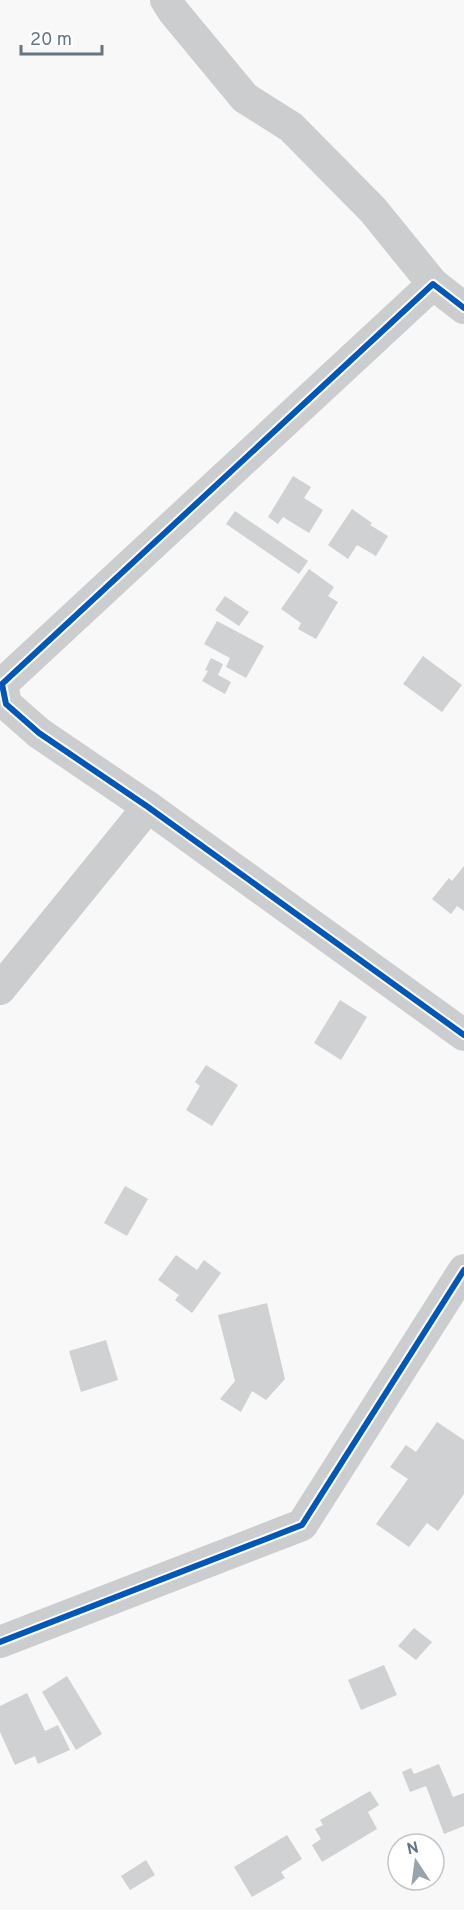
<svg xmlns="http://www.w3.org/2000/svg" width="464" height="1910" font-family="Overpass,sans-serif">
<rect width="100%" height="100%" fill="#f8f8f8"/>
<g fill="#cfd1d2">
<polygon points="293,476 311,487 304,498 323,510 309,533 283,517 278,524 268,517"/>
<polygon points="352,509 372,523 370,525 388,536 376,556 357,545 348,559 328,545"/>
<polygon points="235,511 308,561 299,574 226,524"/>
<polygon points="309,569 334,587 328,596 338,602 316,639 298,629 301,623 281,609"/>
<polygon points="225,596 249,612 239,626 215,610"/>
<polygon points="217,621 264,646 246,678 226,667 230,658 204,644"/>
<polygon points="423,656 462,685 442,712 403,684"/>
<polygon points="211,658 223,664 218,675 231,682 225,694 202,681 208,671 205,670"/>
<polygon points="464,866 464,911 457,906 451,914 432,899 449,878 452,881"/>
<polygon points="340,1000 367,1017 341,1060 314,1043"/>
<polygon points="206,1065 238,1085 212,1126 186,1110 200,1086 195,1082"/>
<polygon points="125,1186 148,1199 127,1236 104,1223"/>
<polygon points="176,1255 197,1270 204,1260 221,1273 192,1313 175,1300 179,1295 158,1280"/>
<polygon points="267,1303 285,1379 266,1400 252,1391 241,1412 220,1399 235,1381 218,1315"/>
<polygon points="106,1340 118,1380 81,1392 69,1351"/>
<polygon points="437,1422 464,1440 464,1494 438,1531 427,1523 409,1547 376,1524 408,1479 390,1467 406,1445 416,1452"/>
<polygon points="414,1628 432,1642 416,1660 398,1646"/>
<polygon points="384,1665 397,1695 361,1710 348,1680"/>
<polygon points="67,1676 102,1734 76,1750 42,1692"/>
<polygon points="27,1693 45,1731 58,1725 70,1750 38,1764 35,1756 15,1765 0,1732 0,1706"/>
<polygon points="439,1764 453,1797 464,1793 464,1826 444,1834 426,1786 410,1792 402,1772 411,1768 414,1774"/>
<polygon points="370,1791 379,1805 368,1812 377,1829 322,1862 312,1845 321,1839 315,1829 323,1825 320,1820"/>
<polygon points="287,1835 302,1859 281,1872 285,1878 252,1897 234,1867"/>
<polygon points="146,1860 155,1875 130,1890 121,1876"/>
</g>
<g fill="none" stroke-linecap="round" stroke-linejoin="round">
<g stroke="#cbcdce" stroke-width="32">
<polyline points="166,0 173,11 245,98 291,127 373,210 433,284"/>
<polyline points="464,308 433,284 2,684 6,704 39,733 148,807 464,1035"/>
<polyline points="0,989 148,807"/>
<polyline points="0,1642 302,1525 464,1270"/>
</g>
<g stroke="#fff" stroke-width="10">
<g id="cycleway">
<polyline points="464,308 433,284 2,684 6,704 39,733 148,807 464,1035"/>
<polyline points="0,1642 302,1525 464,1270"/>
</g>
</g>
<use href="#cycleway" stroke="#0057b8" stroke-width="6"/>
</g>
<g transform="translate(416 1862) rotate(347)"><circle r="28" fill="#ffffff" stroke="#c1c8cd" stroke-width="1.5"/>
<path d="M0-4.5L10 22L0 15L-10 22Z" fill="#98a3ab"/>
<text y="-9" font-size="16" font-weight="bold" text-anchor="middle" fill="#657581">N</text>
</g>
<path d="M21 45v9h81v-9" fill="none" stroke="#657581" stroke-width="3"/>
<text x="30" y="45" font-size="18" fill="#657581" stroke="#ffffff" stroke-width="4.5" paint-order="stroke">20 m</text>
</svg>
